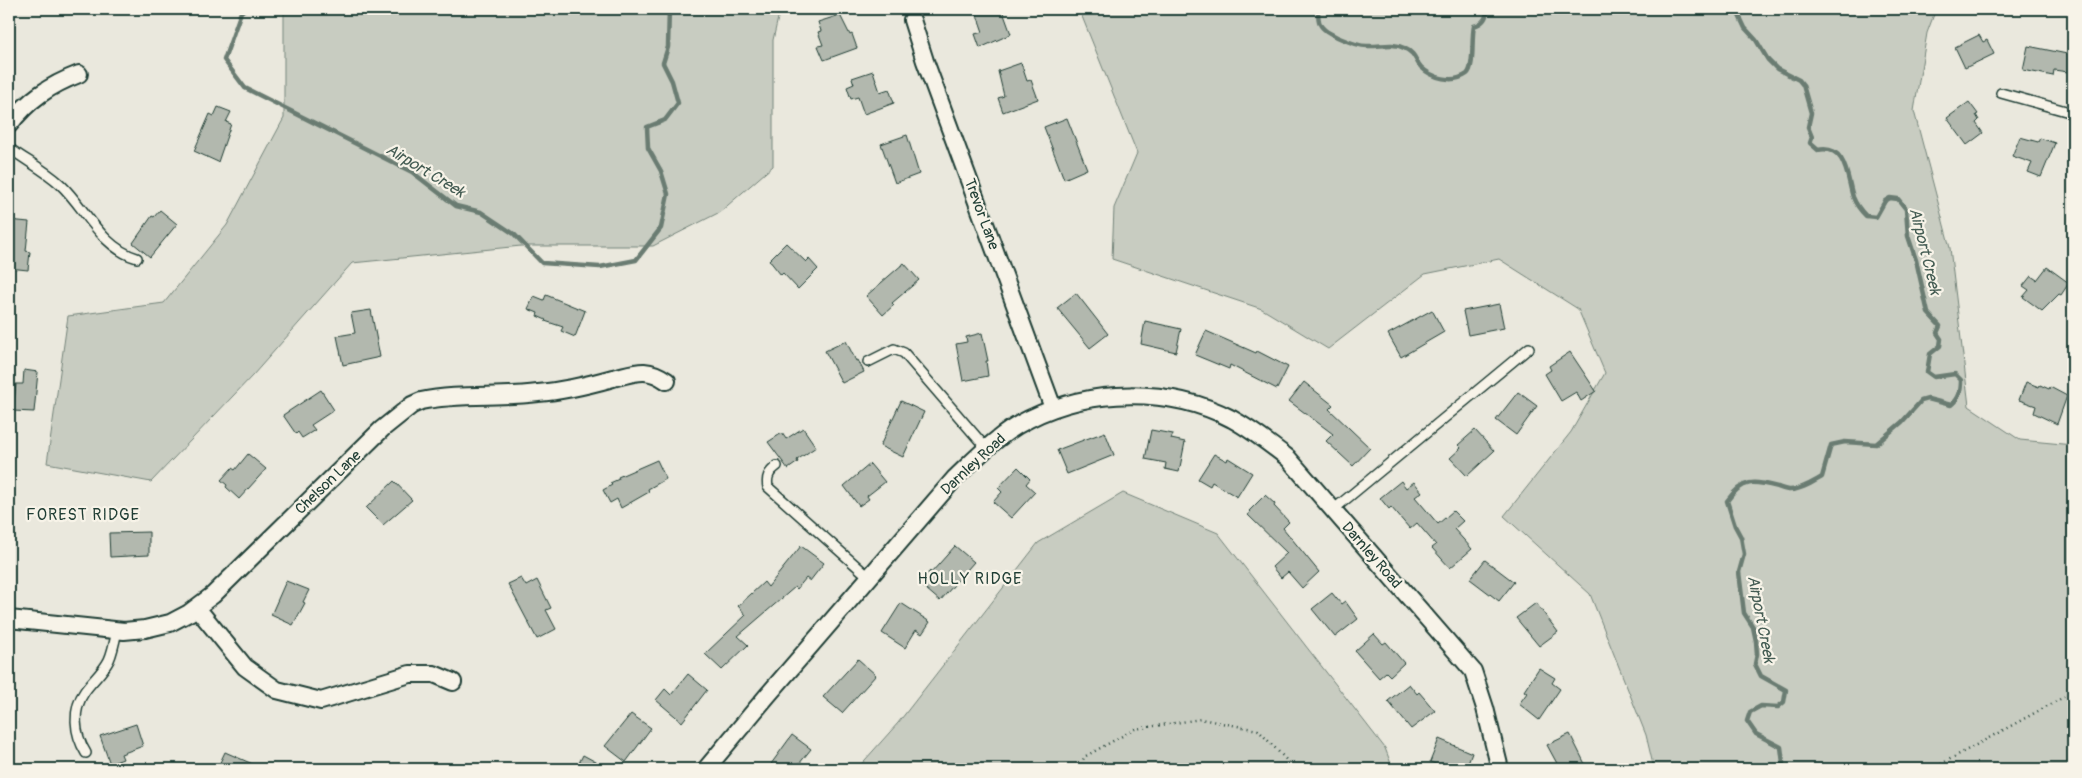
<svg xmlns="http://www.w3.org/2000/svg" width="2082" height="778" font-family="Pangolin,sans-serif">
<rect width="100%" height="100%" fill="#eae8dd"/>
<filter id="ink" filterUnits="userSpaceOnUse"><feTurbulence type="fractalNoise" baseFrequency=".02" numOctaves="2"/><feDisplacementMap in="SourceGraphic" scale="10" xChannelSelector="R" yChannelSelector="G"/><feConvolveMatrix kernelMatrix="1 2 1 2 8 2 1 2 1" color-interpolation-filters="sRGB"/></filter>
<g filter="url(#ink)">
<g fill="#c8ccc1" stroke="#74847a">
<polygon points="284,9 780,9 773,40 773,166 720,212 653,246 521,246 352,263 253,375 151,482 47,463 68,316 164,303 227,225 284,118"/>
<polygon points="1079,9 1936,9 1927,33 1914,111 1950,248 1969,406 2020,440 2073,445 2073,769 1654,769 1646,735 1590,594 1504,516 1571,432 1605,373 1578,309 1499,259 1425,274 1328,349 1262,309 1112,259 1114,208 1137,153"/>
<polygon points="1123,493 1218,533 1385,748 1393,769 857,769 898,723 1038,543"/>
</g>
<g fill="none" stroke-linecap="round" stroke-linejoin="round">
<g stroke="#6a7c72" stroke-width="4.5">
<polyline points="245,9 241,12 224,60 245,88 412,172 456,206 481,212 514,234 542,263 600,267 636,260 661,228 668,194 661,171 648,148 647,127 665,120 678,103 672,81 663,63 668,47 669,9"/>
<path d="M1318 9C1318 13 1318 20 1320 24 1324 34 1357 46 1367 46 1380 47 1392 42 1404 48 1417 54 1414 60 1421 67 1432 78 1453 84 1467 74 1475 68 1471 38 1474 26 1484 23 1486 18 1488 9"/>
<path d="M1736 9 1745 28 1756 40 1768 60 1777 69 1799 80 1803 85 1811 113 1808 127 1812 137 1810 143 1818 150C1847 144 1847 179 1853 197 1856 205 1860 210 1866 216L1876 217 1885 201 1890 198 1898 199 1906 209 1908 236 1916 260 1928 313 1940 326 1937 333 1941 339 1940 346 1930 354 1927 372 1934 377 1955 374 1961 380C1961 390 1960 398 1951 405L1928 399 1921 401 1902 422 1876 444 1845 442 1831 445 1822 477C1813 482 1801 490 1790 490 1786 490 1781 488 1778 487 1754 481 1743 478 1727 501L1735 526 1741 537 1744 554 1739 572 1744 613 1753 627 1756 641 1757 654 1755 664 1761 676 1786 690 1784 702 1778 707 1761 706 1750 712 1747 721 1756 734 1781 747 1783 763 1777 769"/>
</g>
</g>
<g fill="#b2b8ae" stroke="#1f3d34">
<polygon points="975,9 1002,9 1011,34 980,48 975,34 983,32"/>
<polygon points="840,15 850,35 852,34 857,48 824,60 818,46 823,45 818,32 821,31 818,22"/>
<polygon points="1979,35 1983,42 1987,40 1994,54 1965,68 1955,47"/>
<polygon points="2028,46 2072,55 2068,72 2054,70 2053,76 2023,70"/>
<polygon points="1021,63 1027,81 1031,80 1038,99 1003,112 998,98 1004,96 998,71"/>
<polygon points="873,71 880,92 889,89 894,103 864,114 858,97 851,99 847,87 854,84 852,78"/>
<polygon points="1969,102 1978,114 1976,115 1979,120 1976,123 1983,133 1967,145 1947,118"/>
<polygon points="218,107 231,112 226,122 231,124 218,162 194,151 210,114 214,116"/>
<polygon points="1067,118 1087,169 1064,179 1044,127"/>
<polygon points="907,135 919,174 895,183 881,144"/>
<polygon points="2020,137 2038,142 2040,138 2055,143 2041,177 2028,172 2032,163 2012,156"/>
<polygon points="160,210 177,224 150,257 133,243 152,216 154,217"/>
<polygon points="9,220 29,222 26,251 30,252 28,270 9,268"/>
<polygon points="786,243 806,262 809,259 818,269 798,289 783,273 781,275 769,260"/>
<polygon points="904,263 919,280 892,303 894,305 883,315 866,296"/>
<polygon points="2047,267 2069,283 2061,295 2059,294 2042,311 2023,297 2029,290 2023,286 2031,276 2037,280"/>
<polygon points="1076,293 1108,334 1090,348 1057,308"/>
<polygon points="546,295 585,311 575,337 561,331 563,327 545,321 546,320 537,316 538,313 528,309 534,296 544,300"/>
<polygon points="1499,304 1504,328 1468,335 1463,311"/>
<polygon points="371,310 380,357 343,365 337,336 355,333 351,313"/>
<polygon points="1432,310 1444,332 1401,357 1388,334"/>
<polygon points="1145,321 1181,329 1176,352 1141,344"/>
<polygon points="1206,331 1256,353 1257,351 1288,367 1277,389 1230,365 1229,369 1195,355"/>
<polygon points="982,333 988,361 986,361 988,376 963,381 956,344 967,342 966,337"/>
<polygon points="846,341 856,361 858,360 864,372 842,383 825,351"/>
<polygon points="1570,352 1596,391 1581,401 1576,392 1561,401 1545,374 1551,370 1549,366"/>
<polygon points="24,370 38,372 34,412 13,411 16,384 23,384"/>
<polygon points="1304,382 1333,405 1329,409 1370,448 1353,466 1326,441 1333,434 1289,401"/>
<polygon points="2026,382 2039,387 2040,385 2049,389 2050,387 2067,396 2057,424 2034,413 2036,406 2019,400"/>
<polygon points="321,390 334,410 311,425 315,430 302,438 298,432 296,434 283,415"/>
<polygon points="1518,392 1537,406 1516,435 1496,420"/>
<polygon points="901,401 924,412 903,457 880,446"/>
<polygon points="803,428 816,447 797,460 798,462 788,469 768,442 782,433 786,439"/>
<polygon points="1151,430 1173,434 1171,439 1185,442 1179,472 1165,469 1166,463 1145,459"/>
<polygon points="1475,430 1494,451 1467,476 1450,458 1461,448 1458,445"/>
<polygon points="1105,432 1114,455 1067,474 1057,450"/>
<polygon points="248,454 266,469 239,499 226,487 227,485 221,480 232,468 235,470"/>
<polygon points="1214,454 1227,461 1228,458 1252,473 1237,497 1212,482 1210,486 1198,479"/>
<polygon points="657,460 666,479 648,489 649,492 621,508 617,499 610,503 603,490 612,485 610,483 619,479 618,477"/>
<polygon points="870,464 885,482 867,496 869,499 859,506 844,486"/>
<polygon points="1018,467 1030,479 1026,484 1035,492 1011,518 993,502 1002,492 998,488"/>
<polygon points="394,481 412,500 383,525 366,508"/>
<polygon points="1401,481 1406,488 1414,482 1422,492 1415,497 1438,524 1453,511 1463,521 1454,529 1472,549 1450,568 1432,548 1436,545 1417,523 1410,529 1391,507 1389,509 1380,498"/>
<polygon points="1265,495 1275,504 1274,506 1289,522 1283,528 1319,572 1302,588 1288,572 1281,578 1272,567 1287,553 1248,515 1250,512 1249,511"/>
<polygon points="149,532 149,555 110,557 109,533"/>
<polygon points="801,546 824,563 810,581 806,578 797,589 795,587 738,636 748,645 722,670 705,654 746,615 738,606 764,582 768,587"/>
<polygon points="955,546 974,562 940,601 919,583 930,571 931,573"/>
<polygon points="1485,560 1514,582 1499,601 1470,579"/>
<polygon points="521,578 526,586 537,580 551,608 546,610 556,629 537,639 508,584"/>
<polygon points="286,581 309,590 303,602 305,603 293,625 271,615"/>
<polygon points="1332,593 1341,604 1345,601 1358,619 1335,637 1312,609"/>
<polygon points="901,603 930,622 922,634 916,630 905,648 882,633"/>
<polygon points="1536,603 1558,632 1539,646 1516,618"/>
<polygon points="1374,634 1383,644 1386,642 1404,663 1390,676 1386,672 1379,678 1355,651"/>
<polygon points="858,659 876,675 842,713 823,697"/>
<polygon points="1539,668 1555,678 1552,683 1560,689 1539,720 1519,704 1527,693 1524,691"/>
<polygon points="688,674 707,690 682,722 656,700 665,689 671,695"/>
<polygon points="1409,684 1417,694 1419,692 1435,711 1411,729 1388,701"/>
<polygon points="631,714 651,728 626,762 605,746"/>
<polygon points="136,724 143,746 121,754 123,759 110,764 100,736"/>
<polygon points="1570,734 1586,766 1579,769 1560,769 1547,745"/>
<polygon points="792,735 811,749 795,769 778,769 771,764"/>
<polygon points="1439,739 1472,753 1466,769 1449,769 1430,762"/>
<polygon points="225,752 264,769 217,769"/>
<polygon points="583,755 609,769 576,769"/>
</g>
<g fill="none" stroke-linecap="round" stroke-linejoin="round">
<g stroke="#1f3d34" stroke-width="12">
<g id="lane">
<polyline points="2001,93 2073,113"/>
<path d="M9 148C25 160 45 170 60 184 85 207 101 248 137 258"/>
<polyline points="868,362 894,349 904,353 986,448"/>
<path d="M777 466C769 472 766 477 768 487L870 578"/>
<polyline points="1333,510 1529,348"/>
<path d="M86 753C74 734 72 709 85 691 93 680 103 672 109 660 113 651 115 640 117 630"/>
</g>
</g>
<g stroke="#1f3d34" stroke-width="20">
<g id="street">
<polyline points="912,20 925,61 1053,408"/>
<path d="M9 125C28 100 50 85 79 74"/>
<polyline points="197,608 245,667 277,690 321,701 410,674 434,674 453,682"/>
<path d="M9 619 124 631 145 629 170 623 189 613 213 595 382 429 412 405 421 401C459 393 500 398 538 393 564 391 588 385 613 378 635 373 646 366 667 381"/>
<path d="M706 769 767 696 955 478C978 456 1000 433 1029 419 1091 388 1170 387 1232 419 1252 430 1270 444 1288 458L1473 671 1485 708 1500 769"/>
</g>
</g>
<g stroke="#1f3d34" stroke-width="2.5" stroke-dasharray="1 4" stroke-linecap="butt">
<polyline points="1080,769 1084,757 1135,729 1201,719 1258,730 1295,769"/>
<polyline points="1932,769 2073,692"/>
</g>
<use href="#lane" stroke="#f7f3e8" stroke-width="9"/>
<use href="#street" stroke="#f7f3e8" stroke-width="16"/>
</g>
</g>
<g text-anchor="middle" stroke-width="4.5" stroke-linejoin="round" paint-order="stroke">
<g font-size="15" fill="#1f3d34" stroke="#f7f3e8">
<text transform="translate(982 214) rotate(70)" y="5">Trevor Lane</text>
<text transform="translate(973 464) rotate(-43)" y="5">Darnley Road</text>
<text transform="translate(328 482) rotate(-44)" y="5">Chelson Lane</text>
<text transform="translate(1372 555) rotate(49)" y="5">Darnley Road</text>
</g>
<g font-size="16" font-style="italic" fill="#445c53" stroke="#f7f3e8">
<text transform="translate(426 170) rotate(31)" y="6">Airport Creek</text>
<text transform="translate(1926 251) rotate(76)" y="6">Airport Creek</text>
<text transform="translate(1762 619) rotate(79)" y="6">Airport Creek</text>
</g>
<g font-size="16" letter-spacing="1" fill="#1f3d34" stroke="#f7f3e8">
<text x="83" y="520">FOREST RIDGE</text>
<text x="970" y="584">HOLLY RIDGE</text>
</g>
</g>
<rect width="2082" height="778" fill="none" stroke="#f7f3e8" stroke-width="30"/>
<rect x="15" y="15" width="2052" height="748" fill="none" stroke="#1f3d34" stroke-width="2" filter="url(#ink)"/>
</svg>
